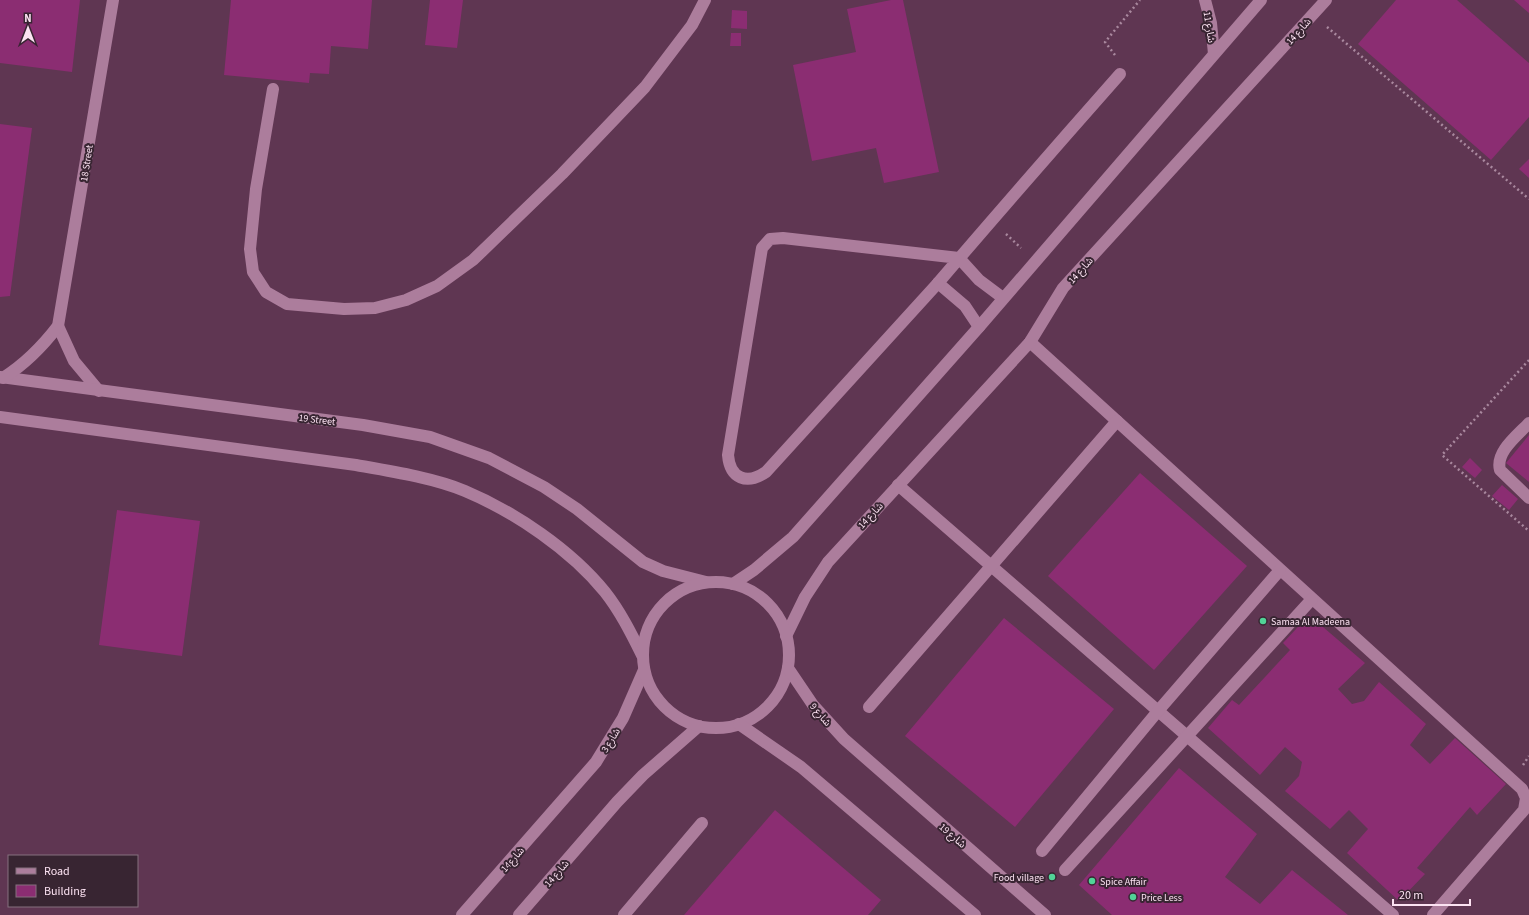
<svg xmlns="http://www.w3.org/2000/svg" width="1529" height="915" font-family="'Source Sans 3','Noto Sans Arabic',sans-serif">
<rect width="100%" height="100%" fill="#5f3652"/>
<g fill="#8b2d72">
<polygon points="0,0 80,0 72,72 0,63"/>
<polygon points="231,0 372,0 368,49 331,46 329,74 310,73 309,83 224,75"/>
<polygon points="430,0 463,0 457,48 425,45"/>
<polygon points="891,0 903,0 939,172 884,183 876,148 812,161 793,65 856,52 847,9"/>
<polygon points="1396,0 1457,0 1529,63 1529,117 1491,160 1358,44"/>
<polygon points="1514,0 1529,0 1529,13"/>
<polygon points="732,10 747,11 747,29 731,28"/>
<polygon points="731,33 741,33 741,46 730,46"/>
<polygon points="0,124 32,128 10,296 0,297"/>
<polygon points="1529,159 1529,178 1519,169"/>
<polygon points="1529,435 1529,482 1506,463"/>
<polygon points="1470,458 1482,470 1475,478 1462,467"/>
<polygon points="1140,473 1247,566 1154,670 1048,576"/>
<polygon points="1502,485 1518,499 1509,510 1492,496"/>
<polygon points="117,510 200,521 182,656 99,645"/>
<polygon points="1309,615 1365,663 1338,689 1352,704 1364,701 1379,682 1426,724 1410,745 1430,764 1455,738 1506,784 1477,815 1470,807 1417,868 1425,874 1399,901 1347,853 1368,829 1349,810 1330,829 1285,791 1299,776 1302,762 1285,747 1260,775 1208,728 1232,700 1239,705 1290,650 1283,643"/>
<polygon points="1004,618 1114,709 1015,827 905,736"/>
<polygon points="1179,768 1257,834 1225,877 1260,904 1292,870 1348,915 1112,915 1079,885"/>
<polygon points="775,810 881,900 868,915 684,915"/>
</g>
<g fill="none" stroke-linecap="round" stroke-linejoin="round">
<g stroke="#a9889e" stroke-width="2.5" stroke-dasharray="2 3" stroke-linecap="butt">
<polyline points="1327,27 1529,199"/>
<polyline points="1115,55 1105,42 1140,0"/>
<polyline points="1006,234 1021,248"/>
<polyline points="1529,360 1442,455 1529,531"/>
<polyline points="1523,765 1529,756"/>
</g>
<g stroke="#ac7d9c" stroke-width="12">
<polyline points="938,283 965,306 979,327"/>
<path d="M1003 298 979 280 959 258 783 238 770 239 762 248 728 455C730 479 747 485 766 472L938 283C998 213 1059 143 1120 74"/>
<polyline points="1030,342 1522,789 1526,798 1524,810 1433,915"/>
<path d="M1529 423C1518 435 1495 452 1500 470L1529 498"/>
<polyline points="898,485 1393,915"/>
<polyline points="869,707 1117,421"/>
<polyline points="1042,851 1158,711 1280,570"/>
<polyline points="1065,870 1312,599"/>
<polyline points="624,915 702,823"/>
</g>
<g stroke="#ac7d9c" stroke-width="12">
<polyline points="1205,0 1211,23 1214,54"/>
<polyline points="273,89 256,189 250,249 253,272 266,292 287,304 344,309 375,308 406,300 437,286 473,260 562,174 645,87 692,25 705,0"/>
<polyline points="58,326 74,361 99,391"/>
<polyline points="0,377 363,425 430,437 489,458 544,487 577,509 643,562 663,571 706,582"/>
<path d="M3 378C25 364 42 347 58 326L113 0"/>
<path d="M0 417 356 465C390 471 434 478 465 491 515 512 571 550 605 592 620 611 631 633 642 655"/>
<polyline points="733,584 754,570 793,537 979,327 1261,0"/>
<polyline points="786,636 805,597 828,562 1030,342 1063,288 1326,0"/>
<polyline points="462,915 596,762 623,718 644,670"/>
<polyline points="519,915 617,802 643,775 699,726"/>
</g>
<g stroke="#ac7d9c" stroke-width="12">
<circle cx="716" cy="655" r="73"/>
<polyline points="788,668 813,705 844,739 1045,915"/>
<polyline points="739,724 801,767 975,915"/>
</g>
</g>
<g fill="#51d397" stroke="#382532" stroke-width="1.5">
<circle cx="1263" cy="621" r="4"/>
<circle cx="1052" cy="877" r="4"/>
<circle cx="1092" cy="881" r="4"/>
<circle cx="1133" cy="897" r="4"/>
</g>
<g text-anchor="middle" stroke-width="4" stroke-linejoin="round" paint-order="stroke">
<g font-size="10" fill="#fce2f2" stroke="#382532">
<text transform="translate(1210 27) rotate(81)" y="4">شارع 11</text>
<text transform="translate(1298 31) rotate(-48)" y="4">شارع 14</text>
<text transform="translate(86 163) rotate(-81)" y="4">18 Street</text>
<text transform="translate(1080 270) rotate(-48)" y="4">شارع 14</text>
<text transform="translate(317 419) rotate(7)" y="4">19 Street</text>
<text transform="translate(870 515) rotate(-47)" y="4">شارع 14</text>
<text transform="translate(821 714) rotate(50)" y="4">شارع 9</text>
<text transform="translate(610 740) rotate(-58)" y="4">شارع 3</text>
<text transform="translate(953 835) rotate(41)" y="4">شارع 19</text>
<text transform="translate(512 859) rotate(-49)" y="4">شارع14</text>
<text transform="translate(556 873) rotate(-49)" y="4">شارع 14</text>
</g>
<g font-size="10" fill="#fce2f2" stroke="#382532" text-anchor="start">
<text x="1271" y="625">Samaa Al Madeena</text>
<text x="1044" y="881" text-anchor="end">Food village</text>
<text x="1100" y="885">Spice Affair</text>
<text x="1141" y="901">Price Less</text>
</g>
</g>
<rect x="8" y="855" width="130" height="52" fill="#382532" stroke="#86717f"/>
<rect x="16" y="868" width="20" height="6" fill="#ac7d9c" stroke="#86717f"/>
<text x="44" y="875" font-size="12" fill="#fce2f2">Road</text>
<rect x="16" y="885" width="20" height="12" fill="#8b2d72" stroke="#86717f"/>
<text x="44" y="895" font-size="12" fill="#fce2f2">Building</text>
<g transform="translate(28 28)" stroke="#382532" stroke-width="3" paint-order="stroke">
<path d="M0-3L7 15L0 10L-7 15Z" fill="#fce2f2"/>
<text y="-6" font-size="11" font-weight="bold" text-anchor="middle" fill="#fce2f2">N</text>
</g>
<path d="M1393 899v6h77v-6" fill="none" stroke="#fce2f2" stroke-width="2"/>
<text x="1399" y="899" font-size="12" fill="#fce2f2" stroke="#382532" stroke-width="3" paint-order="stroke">20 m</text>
</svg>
